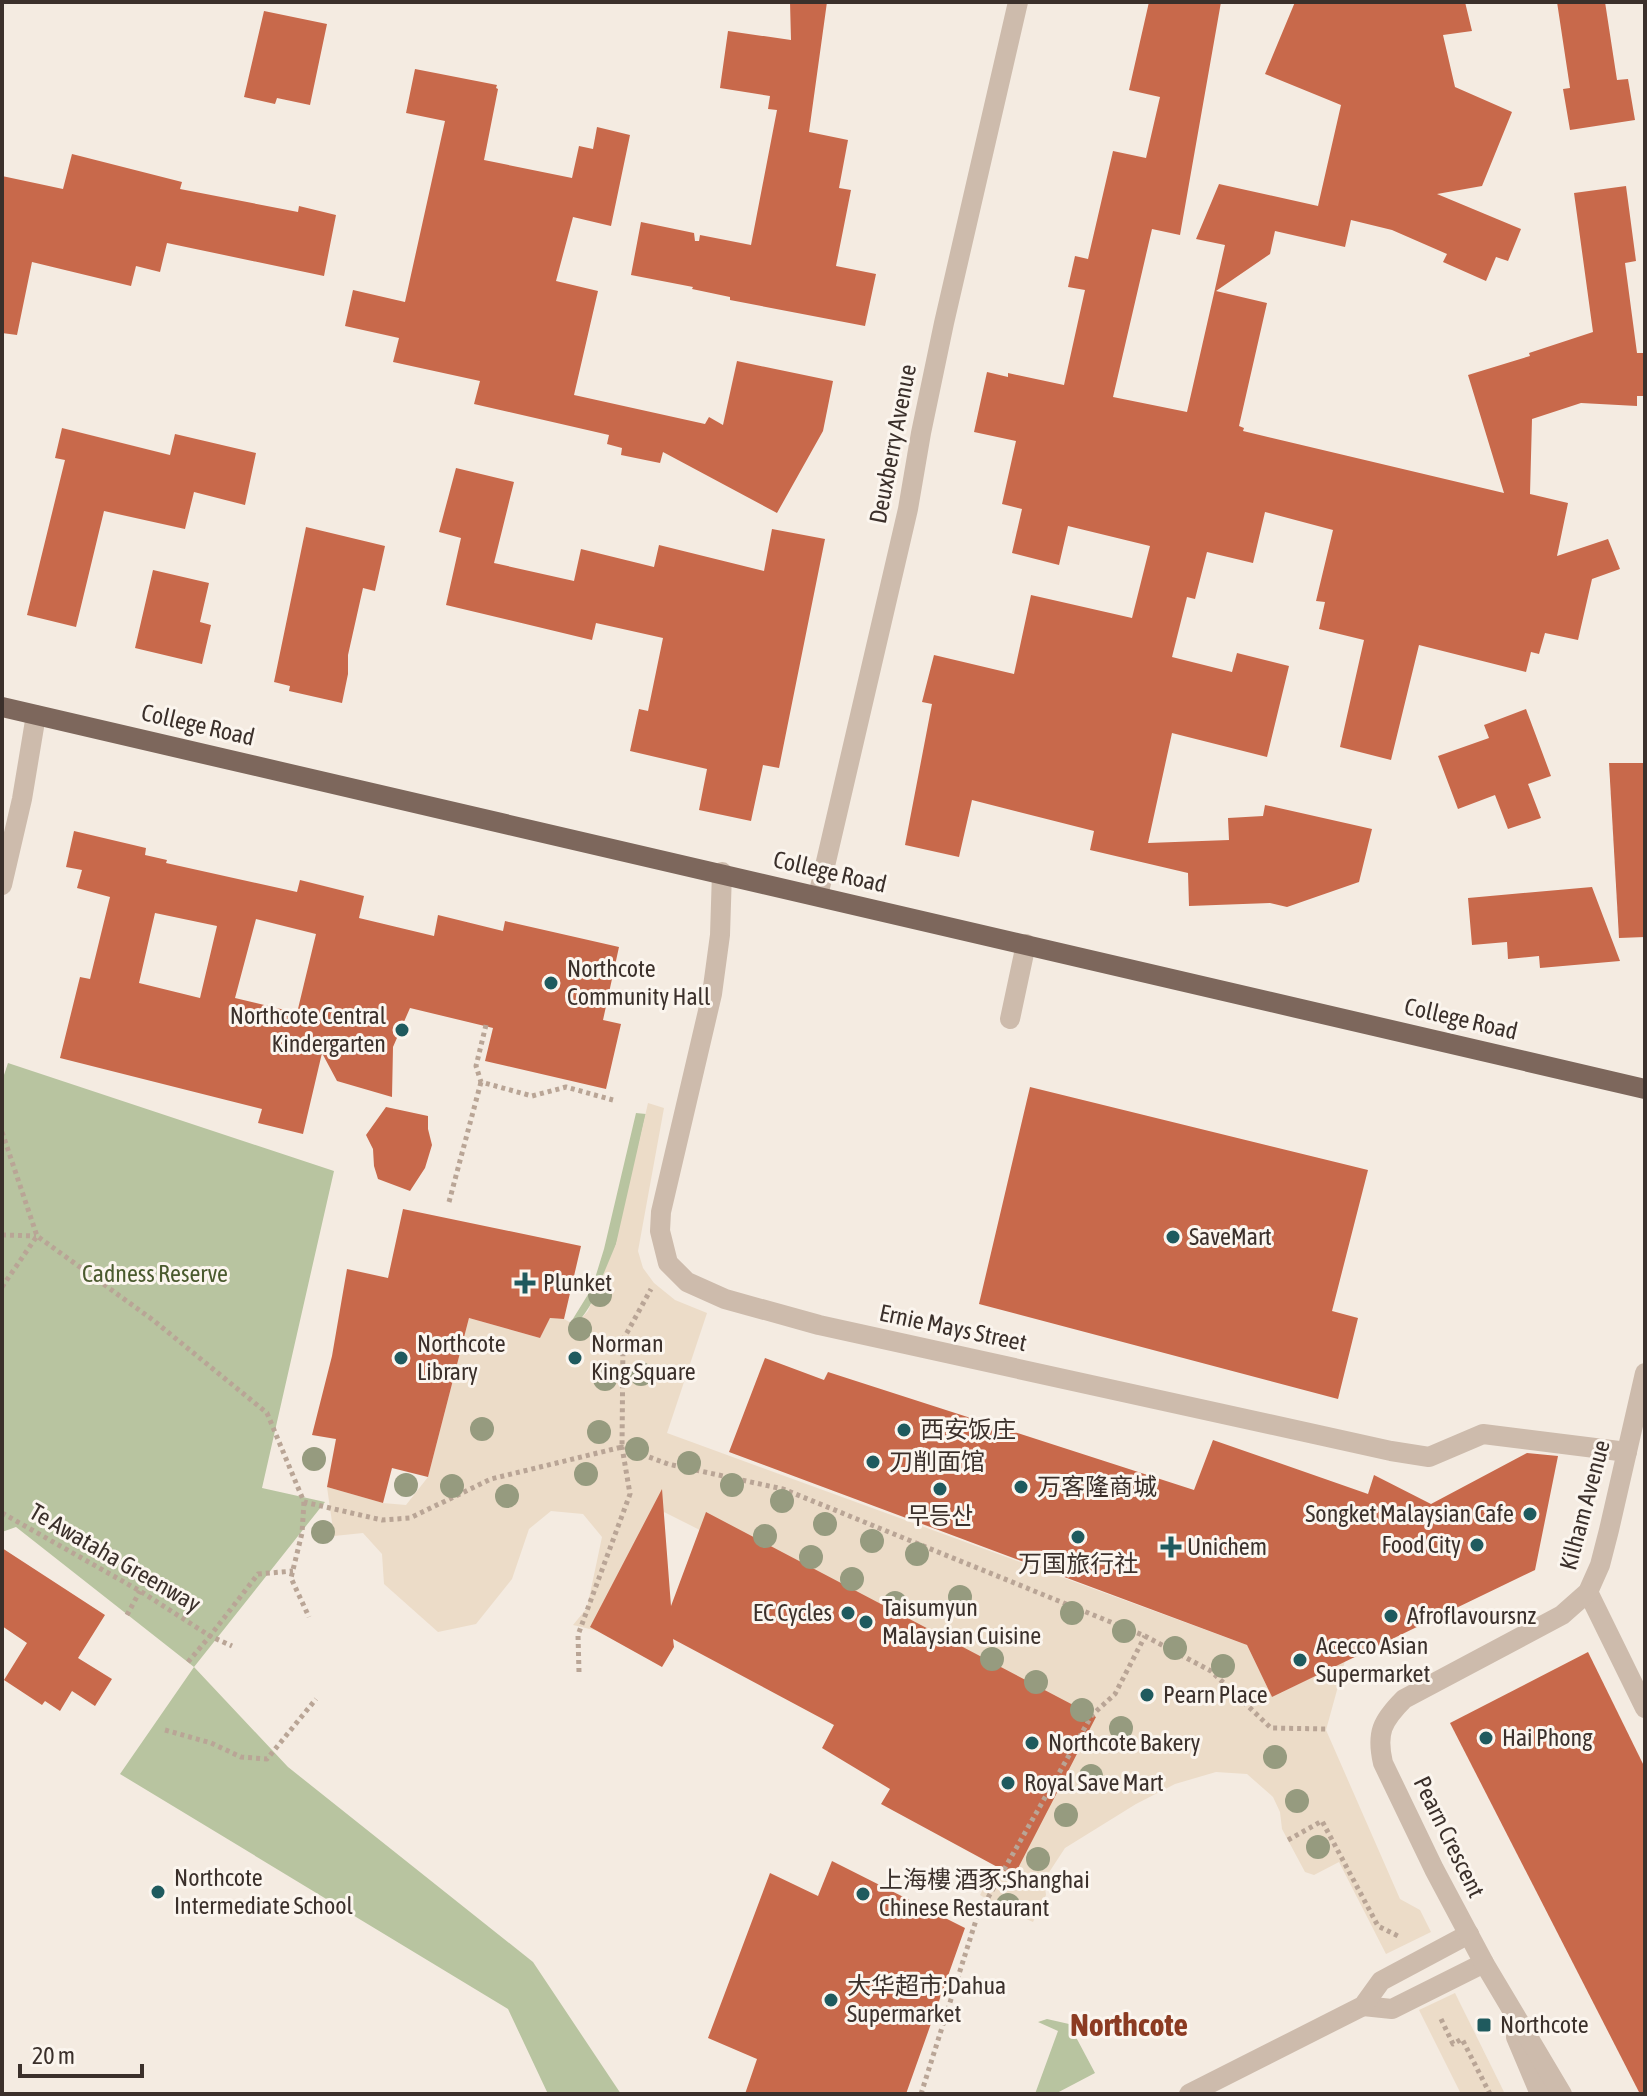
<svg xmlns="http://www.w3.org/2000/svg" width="1647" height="2096" font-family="'Asap Condensed','Noto Sans SC','Noto Sans KR',sans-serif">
<rect width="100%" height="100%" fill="#f4ebe1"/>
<g fill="#b8c4a0">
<polygon points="8,1063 334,1171 262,1488 325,1502 194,1667 288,1767 533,1962 621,2094 548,2094 508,2009 120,1774 194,1667 16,1527 2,1532 2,1081"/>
<path d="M636 1113 646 1114C630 1180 621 1272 576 1325L571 1322 592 1288 604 1249Z"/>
<polygon points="1047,2019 1069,2024 1095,2073 1055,2094 1035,2094 1058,2031 1038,2022"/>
</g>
<g fill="#ecdcc8">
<polygon points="648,1103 664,1108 638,1251 643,1268 654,1283 675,1300 707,1313 667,1433 1247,1645 1272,1697 1345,1661 1326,1730 1400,1899 1420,1910 1431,1932 1386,1954 1339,1862 1314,1875 1305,1872 1282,1829 1280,1812 1273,1797 1247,1774 1216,1772 1175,1784 1136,1804 1065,1848 1044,1880 1046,1895 1033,1922 998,1906 980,1895 1073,1723 959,1660 664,1512 598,1631 573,1625 587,1608 602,1537 583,1514 551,1511 529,1529 512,1579 476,1624 438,1632 384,1584 382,1554 363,1533 334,1536 327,1487 383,1503 406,1505 428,1477 469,1318 540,1338 550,1318 564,1319 575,1325 588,1311 616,1244"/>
<polygon points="1455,1993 1505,2094 1461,2094 1419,2010"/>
</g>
<g fill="#c8694b" fill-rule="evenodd">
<polygon points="790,2 827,2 809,132 848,140 839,188 851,190 836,266 876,274 865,326 730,300 730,297 692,289 693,287 631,275 641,222 694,233 695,241 699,241 700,235 751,245 777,110 768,109 770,96 720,88 728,31 791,40"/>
<polygon points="1149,2 1221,2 1180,235 1152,229 1113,397 1187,412 1225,245 1196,239 1219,184 1318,206 1341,105 1265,74 1295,2 1465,2 1472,31 1443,35 1455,87 1512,112 1482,186 1437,194 1521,229 1508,261 1496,257 1486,281 1443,262 1447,254 1392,230 1351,220 1345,247 1275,231 1270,254 1216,291 1267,303 1239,426 1244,428 1243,431 1504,493 1468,375 1530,356 1529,353 1593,332 1574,193 1626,186 1636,261 1625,263 1637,353 1645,353 1645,396 1637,396 1637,406 1581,403 1532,419 1530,494 1568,503 1557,556 1608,539 1620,569 1592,579 1578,640 1545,633 1539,654 1531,652 1526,672 1419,645 1391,760 1340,747 1364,640 1319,629 1325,602 1316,601 1333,530 1265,512 1253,563 1207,552 1195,599 1187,597 1172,657 1232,672 1237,653 1289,666 1267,757 1172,733 1148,843 1229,840 1228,818 1263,816 1265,805 1372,829 1359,882 1287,907 1270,903 1189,906 1188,873 1090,850 1094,831 972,800 959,857 905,845 932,704 922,702 934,655 1014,674 1031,595 1132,618 1150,546 1068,526 1059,565 1012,553 1022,509 1002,504 1016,441 974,432 987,372 1008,377 1008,373 1064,385 1085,290 1068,287 1075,256 1088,259 1113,151 1146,158 1160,97 1129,90"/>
<polygon points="1557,2 1605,2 1617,80 1628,79 1635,120 1570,130 1563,89 1570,88"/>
<polygon points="264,11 327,24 310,105 277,98 275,104 244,97"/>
<polygon points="415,69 497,85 496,88 498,89 484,160 572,178 579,146 593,149 597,127 630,135 611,226 573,217 556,281 598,291 574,395 705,424 709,417 723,425 737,361 833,381 823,431 777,513 663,452 660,463 621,455 622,448 607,444 609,435 474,404 480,381 393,362 399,338 345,326 353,290 405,302 445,121 406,113"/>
<polygon points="72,154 182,182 180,189 298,212 299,206 336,215 324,276 167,243 160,272 136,266 131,286 32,262 17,335 2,333 2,176 63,189"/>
<polygon points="62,428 170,455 175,434 256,453 245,505 194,492 185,529 104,511 76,627 27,615 65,460 55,458"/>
<polygon points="456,468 514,482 494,563 574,581 581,549 654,567 659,545 764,571 772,529 825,539 779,768 763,765 751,821 699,810 707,769 630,751 639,709 648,711 663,638 596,623 592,640 446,605 461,538 439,532"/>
<polygon points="306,527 385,546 375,591 363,588 348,655 348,674 342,703 289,691 290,686 274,682"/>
<polygon points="153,570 209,583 200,622 211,625 202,664 135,648"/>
<polygon points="1526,709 1551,776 1528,784 1541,818 1508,829 1495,795 1458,809 1438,756 1489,738 1484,725"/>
<polygon points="1609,763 1643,763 1645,781 1645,937 1619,938"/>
<path d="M74 831 146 848 145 855 167 860 166 863 297 892 300 880 364 896 359 918 434 936 438 915 503 931 505 921 619 947 603 1020 621 1024 606 1089 485 1061 493 1028 410 1008 393 1047 392 1097 337 1081 322 1053 303 1134 258 1123 262 1109 60 1058 80 977 90 979 110 897 77 888 82 870 66 867ZM155 913 217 926 200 998 139 983ZM256 919 316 934 297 1013 235 998Z"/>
<polygon points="1592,887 1620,961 1540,968 1539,956 1508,959 1507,942 1472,945 1468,898"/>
<polygon points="1030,1087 1368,1170 1332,1311 1358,1318 1338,1399 979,1304"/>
<polygon points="386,1107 428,1116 428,1129 432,1145 425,1168 410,1191 378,1179 374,1166 373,1149 366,1135"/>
<polygon points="403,1209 581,1246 564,1319 550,1318 540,1338 469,1318 428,1477 392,1468 383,1503 327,1487 336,1439 312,1435 332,1356 347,1269 388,1278"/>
<polygon points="765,1358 824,1380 828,1372 1194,1490 1213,1440 1368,1494 1374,1475 1431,1504 1527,1453 1558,1456 1535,1570 1272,1697 1247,1645 729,1452"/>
<polygon points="662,1489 671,1606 706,1512 1096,1717 1014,1876 881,1804 890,1789 822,1748 834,1725 673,1639 674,1647 662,1667 590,1627"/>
<polygon points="2,1548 105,1615 78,1658 112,1679 95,1706 72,1691 60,1711 45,1701 42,1705 4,1680 27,1643 2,1626"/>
<polygon points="1588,1652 1645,1768 1645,2094 1640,2094 1450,1723"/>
<polygon points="832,1861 965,1928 906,2094 745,2094 757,2059 708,2038 770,1873 818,1896"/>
</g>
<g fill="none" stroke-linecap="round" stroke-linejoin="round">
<g stroke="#b9a596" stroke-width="5" stroke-dasharray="4 4" stroke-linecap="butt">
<polyline points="486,1025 476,1066 481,1082 532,1096 566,1087 613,1100"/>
<polyline points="2,1132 37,1236 153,1320 267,1413 304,1502 382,1520 410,1518 491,1479 622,1447 623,1340 651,1289"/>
<polyline points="449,1202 481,1082"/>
<polyline points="2,1235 36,1236"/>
<polyline points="2,1287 37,1236"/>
<polyline points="304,1502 302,1533 291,1578 309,1617"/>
<polyline points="2,1513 140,1591 210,1636 258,1574 293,1571"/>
<polyline points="127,1615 140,1591"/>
<polyline points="188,1662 210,1636 232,1646"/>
<polyline points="579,1672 578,1635 630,1494 622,1447 668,1464 783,1489 1145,1636 1211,1671 1271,1728 1326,1729"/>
<polyline points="165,1730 211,1743 241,1757 267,1759 316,1699"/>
<polyline points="1288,1840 1322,1821 1378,1926 1400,1937"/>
<polyline points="1441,2019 1453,2044 1462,2039 1490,2094"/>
<polyline points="921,2094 977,1917 1092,1715 1115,1694 1145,1636"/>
</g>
<g stroke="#cdbbac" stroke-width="20">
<polyline points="722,872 720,935 712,994 661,1212 660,1231 668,1263 687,1282 725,1299 819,1325 1391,1451 1429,1457 1483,1434 1627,1452"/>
<polyline points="2,885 22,799 36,715"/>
<polyline points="818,896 908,509 921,433 944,323 1018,2"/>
<polyline points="1010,1019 1026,944"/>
<polyline points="1588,1592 1645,1708"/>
<polyline points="1363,2006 1392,2009 1484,1963"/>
<polyline points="1516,2037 1540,2094"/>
<polyline points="1189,2094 1363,2006 1381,1981 1469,1934"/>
<path d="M1562 2094 1484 1963 1434 1869 1383 1763C1376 1733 1382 1721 1404 1699L1562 1615 1588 1592 1600 1565 1609 1530 1645 1373"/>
</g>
<polyline stroke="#7d675c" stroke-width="20" points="2,707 1645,1089"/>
</g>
<g fill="#969b7f">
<circle cx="600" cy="1295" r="12"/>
<circle cx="580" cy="1329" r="12"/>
<circle cx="641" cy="1374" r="12"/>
<circle cx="605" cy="1379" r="12"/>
<circle cx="482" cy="1429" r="12"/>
<circle cx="599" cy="1432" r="12"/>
<circle cx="637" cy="1449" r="12"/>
<circle cx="314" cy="1459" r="12"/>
<circle cx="689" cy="1463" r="12"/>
<circle cx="586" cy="1474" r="12"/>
<circle cx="406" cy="1485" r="12"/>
<circle cx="732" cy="1485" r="12"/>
<circle cx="452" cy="1486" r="12"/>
<circle cx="507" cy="1496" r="12"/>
<circle cx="782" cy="1501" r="12"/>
<circle cx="825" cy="1524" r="12"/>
<circle cx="323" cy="1532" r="12"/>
<circle cx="765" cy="1536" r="12"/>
<circle cx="872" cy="1541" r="12"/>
<circle cx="917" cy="1554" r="12"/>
<circle cx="811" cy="1557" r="12"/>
<circle cx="852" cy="1579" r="12"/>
<circle cx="960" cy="1597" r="12"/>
<circle cx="895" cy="1603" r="12"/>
<circle cx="1072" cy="1613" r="12"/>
<circle cx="1124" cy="1631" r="12"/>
<circle cx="1175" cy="1648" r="12"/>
<circle cx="992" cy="1659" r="12"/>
<circle cx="1223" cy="1666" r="12"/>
<circle cx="1036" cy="1682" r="12"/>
<circle cx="1082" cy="1710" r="12"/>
<circle cx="1121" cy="1728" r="12"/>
<circle cx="1275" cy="1757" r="12"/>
<circle cx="1091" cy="1776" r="12"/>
<circle cx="1297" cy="1801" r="12"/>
<circle cx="1066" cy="1815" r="12"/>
<circle cx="1318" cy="1847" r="12"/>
<circle cx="1038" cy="1859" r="12"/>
<circle cx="1008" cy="1905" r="12"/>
</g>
<g fill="#1f5a5e" stroke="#fbf5ee" stroke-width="3">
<circle cx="551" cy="983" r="8"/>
<circle cx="402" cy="1030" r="8"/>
<circle cx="1173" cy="1237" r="8"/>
<path d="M521 1271h8v8h8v8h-8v8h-8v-8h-8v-8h8z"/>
<circle cx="401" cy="1358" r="8"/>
<circle cx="575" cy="1358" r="8"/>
<circle cx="904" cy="1430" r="8"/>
<circle cx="873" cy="1462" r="8"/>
<circle cx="1021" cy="1487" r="8"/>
<circle cx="940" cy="1489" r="8"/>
<circle cx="1530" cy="1514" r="8"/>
<circle cx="1078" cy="1537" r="8"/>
<circle cx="1477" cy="1545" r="8"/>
<path d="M1167 1535h8v8h8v8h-8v8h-8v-8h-8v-8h8z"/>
<circle cx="848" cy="1613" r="8"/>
<circle cx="1391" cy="1616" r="8"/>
<circle cx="866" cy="1622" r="8"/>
<circle cx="1300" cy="1660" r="8"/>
<circle cx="1147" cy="1695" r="8"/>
<circle cx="1486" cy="1738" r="8"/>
<circle cx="1032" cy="1743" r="8"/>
<circle cx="1008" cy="1783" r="8"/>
<circle cx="158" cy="1892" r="8"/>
<circle cx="863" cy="1894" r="8"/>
<circle cx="831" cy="2000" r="8"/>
<rect x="1476" y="2017" width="16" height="16" rx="4"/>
</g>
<g text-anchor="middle" stroke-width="6" stroke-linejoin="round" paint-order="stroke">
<g font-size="24" fill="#3b302b" stroke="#fbf5ee">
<text transform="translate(893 444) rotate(-79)" y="8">Deuxberry Avenue</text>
<text transform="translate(198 725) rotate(13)" y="8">College Road</text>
<text transform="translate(830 872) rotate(13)" y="8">College Road</text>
<text transform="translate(1461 1019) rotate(13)" y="8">College Road</text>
<text transform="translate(953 1328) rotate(12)" y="8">Ernie Mays Street</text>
<text transform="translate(1585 1505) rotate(-75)" y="8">Kilham Avenue</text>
<text transform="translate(115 1558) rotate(30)" y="8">Te Awataha Greenway</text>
<text transform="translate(1449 1837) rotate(64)" y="8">Pearn Crescent</text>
</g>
<g font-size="24" fill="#3b302b" stroke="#fbf5ee" text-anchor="start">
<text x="567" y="977">Northcote<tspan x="567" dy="28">Community Hall</tspan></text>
<text x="386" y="1024" text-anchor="end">Northcote Central<tspan x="386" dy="28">Kindergarten</tspan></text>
<text x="1189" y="1245">SaveMart</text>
<text x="543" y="1291">Plunket</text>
<text x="417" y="1352">Northcote<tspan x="417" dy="28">Library</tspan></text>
<text x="591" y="1352">Norman<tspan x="591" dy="28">King Square</tspan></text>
<text x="920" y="1438">西安饭庄</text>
<text x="889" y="1470">刀削面馆</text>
<text x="1037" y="1495">万客隆商城</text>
<text x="1514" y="1522" text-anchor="end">Songket Malaysian Cafe</text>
<text x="940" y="1524" text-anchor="middle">무등산</text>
<text x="1461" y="1553" text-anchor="end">Food City</text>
<text x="1187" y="1555">Unichem</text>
<text x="1078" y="1572" text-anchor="middle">万国旅行社</text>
<text x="882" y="1616">Taisumyun<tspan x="882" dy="28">Malaysian Cuisine</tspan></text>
<text x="832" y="1621" text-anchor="end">EC Cycles</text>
<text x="1407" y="1624">Afroflavoursnz</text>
<text x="1316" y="1654">Acecco Asian<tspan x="1316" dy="28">Supermarket</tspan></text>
<text x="1163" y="1703">Pearn Place</text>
<text x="1502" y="1746">Hai Phong</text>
<text x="1048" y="1751">Northcote Bakery</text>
<text x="1024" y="1791">Royal Save Mart</text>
<text x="174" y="1886">Northcote<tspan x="174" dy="28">Intermediate School</tspan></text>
<text x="879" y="1888">上海樓 酒豕;Shanghai<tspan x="879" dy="28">Chinese Restaurant</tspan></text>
<text x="847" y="1994">大华超市;Dahua<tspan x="847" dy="28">Supermarket</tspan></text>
<text x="1500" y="2033">Northcote</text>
</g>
<g font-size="24" fill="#4a5a2e" stroke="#fbf5ee">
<text x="155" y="1282">Cadness Reserve</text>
</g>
<g font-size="32" font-weight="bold" fill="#8c3b22" stroke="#fbf5ee">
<text x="1129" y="2036">Northcote</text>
</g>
</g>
<rect width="1647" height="2096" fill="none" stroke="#3b302b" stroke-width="8"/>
<path d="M20 2064v12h122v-12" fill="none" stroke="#3b302b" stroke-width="4"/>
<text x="32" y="2064" font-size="24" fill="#3b302b" stroke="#fbf5ee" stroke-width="6" paint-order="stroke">20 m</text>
</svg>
